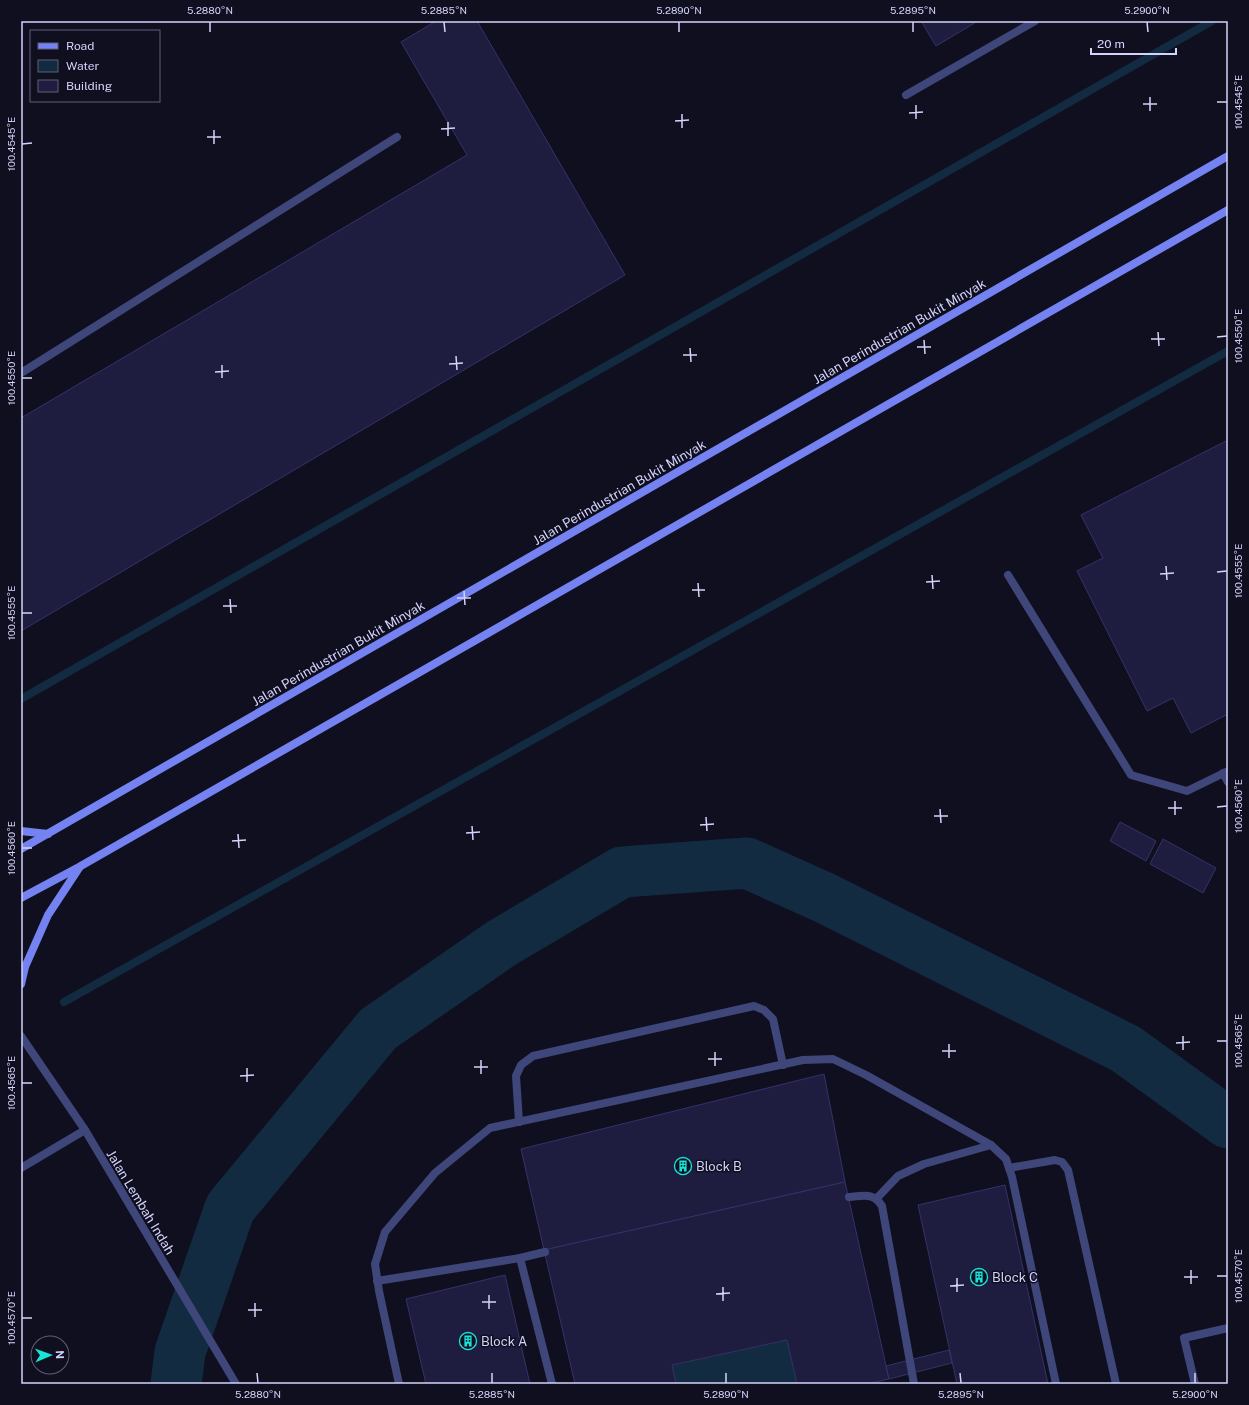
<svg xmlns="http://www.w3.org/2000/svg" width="1249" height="1405" font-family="'Public Sans',sans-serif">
<rect width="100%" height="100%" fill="#100f20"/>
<polygon fill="#122b41" points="787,1340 797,1384 676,1384 672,1365"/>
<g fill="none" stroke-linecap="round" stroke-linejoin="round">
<g stroke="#122b41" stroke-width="8">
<polyline points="21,699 1212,21"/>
<polyline points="64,1002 1228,351"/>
</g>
<polyline stroke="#122b41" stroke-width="51" points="176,1384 180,1352 230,1208 378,1029 502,943 622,872 747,863 825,898 1126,1049 1228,1123"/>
</g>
<g fill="#1f1d3f" stroke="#343269">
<polygon points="436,21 477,21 625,275 21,631 21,418 467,155 401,42"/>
<polygon points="921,21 978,21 936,46"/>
<polygon points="1228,440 1228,714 1191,733 1173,698 1147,711 1077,571 1103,558 1081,515"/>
<polygon points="1120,822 1156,841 1146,861 1110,841"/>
<polygon points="1163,839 1216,868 1203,893 1150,864"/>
<polygon points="824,1074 845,1182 544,1250 521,1149"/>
<polygon points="845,1182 889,1379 867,1384 797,1384 787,1340 672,1365 676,1384 575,1384 544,1250"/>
<polygon points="1005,1185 1048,1384 957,1384 918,1205"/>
<polygon points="505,1275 530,1384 426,1384 406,1299"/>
<polygon points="949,1350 952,1363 889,1379 886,1366"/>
</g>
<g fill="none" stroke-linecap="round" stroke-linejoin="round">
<g stroke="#3f467a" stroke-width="8">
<polyline points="906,95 1035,21"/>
<polyline points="21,373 397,137"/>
<polyline points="1008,575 1131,775 1187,791 1228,771"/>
<polyline points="1223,773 1228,782"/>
<polyline points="519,1122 516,1076 521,1065 533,1056 754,1006 764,1010 773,1019 783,1065"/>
<polyline points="1009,1168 1055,1160 1062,1162 1068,1170 1116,1384"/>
<path d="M849 1197C864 1196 873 1192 882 1206L914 1384"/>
<polyline points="877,1198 898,1176 924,1164 991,1145"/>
<polyline points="545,1252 520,1258 552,1384"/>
<polyline points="377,1281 520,1258"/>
<polyline points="399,1384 379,1291 375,1264 385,1232 435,1173 490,1128 803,1060 833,1059 866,1075 991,1145 1006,1159 1012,1177 1056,1384"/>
<polyline points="1195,1384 1184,1338 1228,1328"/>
</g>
<g stroke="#3f467a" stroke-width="8">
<polyline points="21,1036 85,1130 236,1384"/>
<polyline points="21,1168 85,1130"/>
</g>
<g stroke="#7483f1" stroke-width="8">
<polyline points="21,831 48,834"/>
<polyline points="21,849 1228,156"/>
<polyline points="21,898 79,867 1228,210"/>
<polyline points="21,984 25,967 48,915 79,868"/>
</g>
</g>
<path fill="none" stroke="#d3d4fb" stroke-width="1.5" d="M210 22V32M444 22 445 32M679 22V32M913 22V32M1147 22 1148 32M1150 97V111M1217 102H1227M1143 104H1157M916 105V119M909 113 923 112M682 114V128M675 121 689 120M448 122V136M441 129 455 128M214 130V144M207 137H221M22 144 32 143M1158 332 1159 346M1217 337 1227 336M1151 339H1165M924 340 925 354M917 347H931M690 348 691 362M683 355H697M456 356 457 370M449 364 463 363M222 365V378M215 372 229 371M22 378H32M1166 566 1167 580M1217 572 1227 571M1160 574 1174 573M932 575 933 589M926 582 940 581M698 583 699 597M692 590H705M464 591 465 605M457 598H471M230 599 231 613M223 606H237M22 613H32M1175 801V815M1217 807 1227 806M1168 808H1182M940 809 941 823M934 816H948M706 817 707 831M700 825 714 824M472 826 473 840M466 833 480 832M238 834 239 848M232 841 246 840M22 848H32M1183 1036V1050M1217 1041H1227M1176 1043 1190 1042M949 1044V1058M942 1051H956M715 1052V1066M708 1059H722M481 1060V1074M474 1067H488M247 1068V1082M240 1076 254 1075M22 1083H32M1191 1270V1284M1217 1276H1227M1184 1277H1198M957 1278V1292M950 1286 964 1285M723 1287V1301M716 1294 730 1293M489 1295V1309M482 1302H496M255 1303V1317M248 1310H262M22 1318H32M257 1373 258 1383M492 1373V1383M726 1373V1383M960 1373 961 1383M1195 1373V1383"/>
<defs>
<g id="building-ring" transform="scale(0.9)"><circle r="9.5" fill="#100f20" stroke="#17e3d9" stroke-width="1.5"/><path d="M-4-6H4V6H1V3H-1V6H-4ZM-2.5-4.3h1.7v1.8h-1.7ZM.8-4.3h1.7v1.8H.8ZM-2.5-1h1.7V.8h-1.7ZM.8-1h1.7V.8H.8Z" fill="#17e3d9"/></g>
</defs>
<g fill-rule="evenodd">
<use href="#building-ring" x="683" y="1166"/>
<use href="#building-ring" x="979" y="1277"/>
<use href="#building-ring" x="468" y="1341"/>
</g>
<g text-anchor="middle" stroke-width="3" stroke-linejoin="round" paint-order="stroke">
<g font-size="13" fill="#d3d4fb" stroke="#100f20">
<text transform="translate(899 331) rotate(-30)" y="5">Jalan Perindustrian Bukit Minyak</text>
<text transform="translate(619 492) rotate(-30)" y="5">Jalan Perindustrian Bukit Minyak</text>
<text transform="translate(338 653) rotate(-30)" y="5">Jalan Perindustrian Bukit Minyak</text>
<text transform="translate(141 1202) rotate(59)" y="5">Jalan Lembah Indah</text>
</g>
<g font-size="13" fill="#d3d4fb" stroke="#100f20" text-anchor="start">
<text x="696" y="1171">Block B</text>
<text x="992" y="1282">Block C</text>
<text x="481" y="1346">Block A</text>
</g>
</g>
<rect width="1249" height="1405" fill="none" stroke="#100f20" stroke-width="44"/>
<rect x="30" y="30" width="130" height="72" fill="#100f20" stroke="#5e5e78"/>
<rect x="38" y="43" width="20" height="6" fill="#7483f1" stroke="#5e5e78"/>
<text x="66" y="50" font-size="12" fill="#d3d4fb">Road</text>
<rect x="38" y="60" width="20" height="12" fill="#122b41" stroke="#5e5e78"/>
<text x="66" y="70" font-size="12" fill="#d3d4fb">Water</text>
<rect x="38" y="80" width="20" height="12" fill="#1f1d3f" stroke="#5e5e78"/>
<text x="66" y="90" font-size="12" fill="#d3d4fb">Building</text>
<g transform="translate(50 1355) rotate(88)"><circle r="19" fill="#100f20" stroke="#5e5e78"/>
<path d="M0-3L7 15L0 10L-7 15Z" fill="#17e3d9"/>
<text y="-6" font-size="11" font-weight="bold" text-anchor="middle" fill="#d3d4fb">N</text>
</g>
<path d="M1091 48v6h85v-6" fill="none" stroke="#d3d4fb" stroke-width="2"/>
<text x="1097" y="48" font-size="12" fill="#d3d4fb" stroke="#100f20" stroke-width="3" paint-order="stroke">20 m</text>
<rect x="22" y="22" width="1205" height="1361" fill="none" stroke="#d3d4fb" stroke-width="1.5"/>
<g font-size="10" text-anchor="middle" fill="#d3d4fb">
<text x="210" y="14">5.2880°N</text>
<text x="444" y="14">5.2885°N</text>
<text x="679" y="14">5.2890°N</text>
<text x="913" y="14">5.2895°N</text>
<text x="1147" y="14">5.2900°N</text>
<text transform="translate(1238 102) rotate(-90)" y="4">100.4545°E</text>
<text transform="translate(11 144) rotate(-90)" y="4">100.4545°E</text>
<text transform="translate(1238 336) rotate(-90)" y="4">100.4550°E</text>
<text transform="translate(11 378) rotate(-90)" y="4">100.4550°E</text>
<text transform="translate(1238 571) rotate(-90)" y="4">100.4555°E</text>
<text transform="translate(11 613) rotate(-90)" y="4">100.4555°E</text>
<text transform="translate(1238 806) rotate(-90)" y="4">100.4560°E</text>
<text transform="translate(11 848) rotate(-90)" y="4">100.4560°E</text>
<text transform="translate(1238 1041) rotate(-90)" y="4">100.4565°E</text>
<text transform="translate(11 1083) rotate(-90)" y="4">100.4565°E</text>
<text transform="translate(1238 1276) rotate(-90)" y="4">100.4570°E</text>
<text transform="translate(11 1318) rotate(-90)" y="4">100.4570°E</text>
<text x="258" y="1398">5.2880°N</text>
<text x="492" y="1398">5.2885°N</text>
<text x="726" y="1398">5.2890°N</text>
<text x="961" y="1398">5.2895°N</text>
<text x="1195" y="1398">5.2900°N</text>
</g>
</svg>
